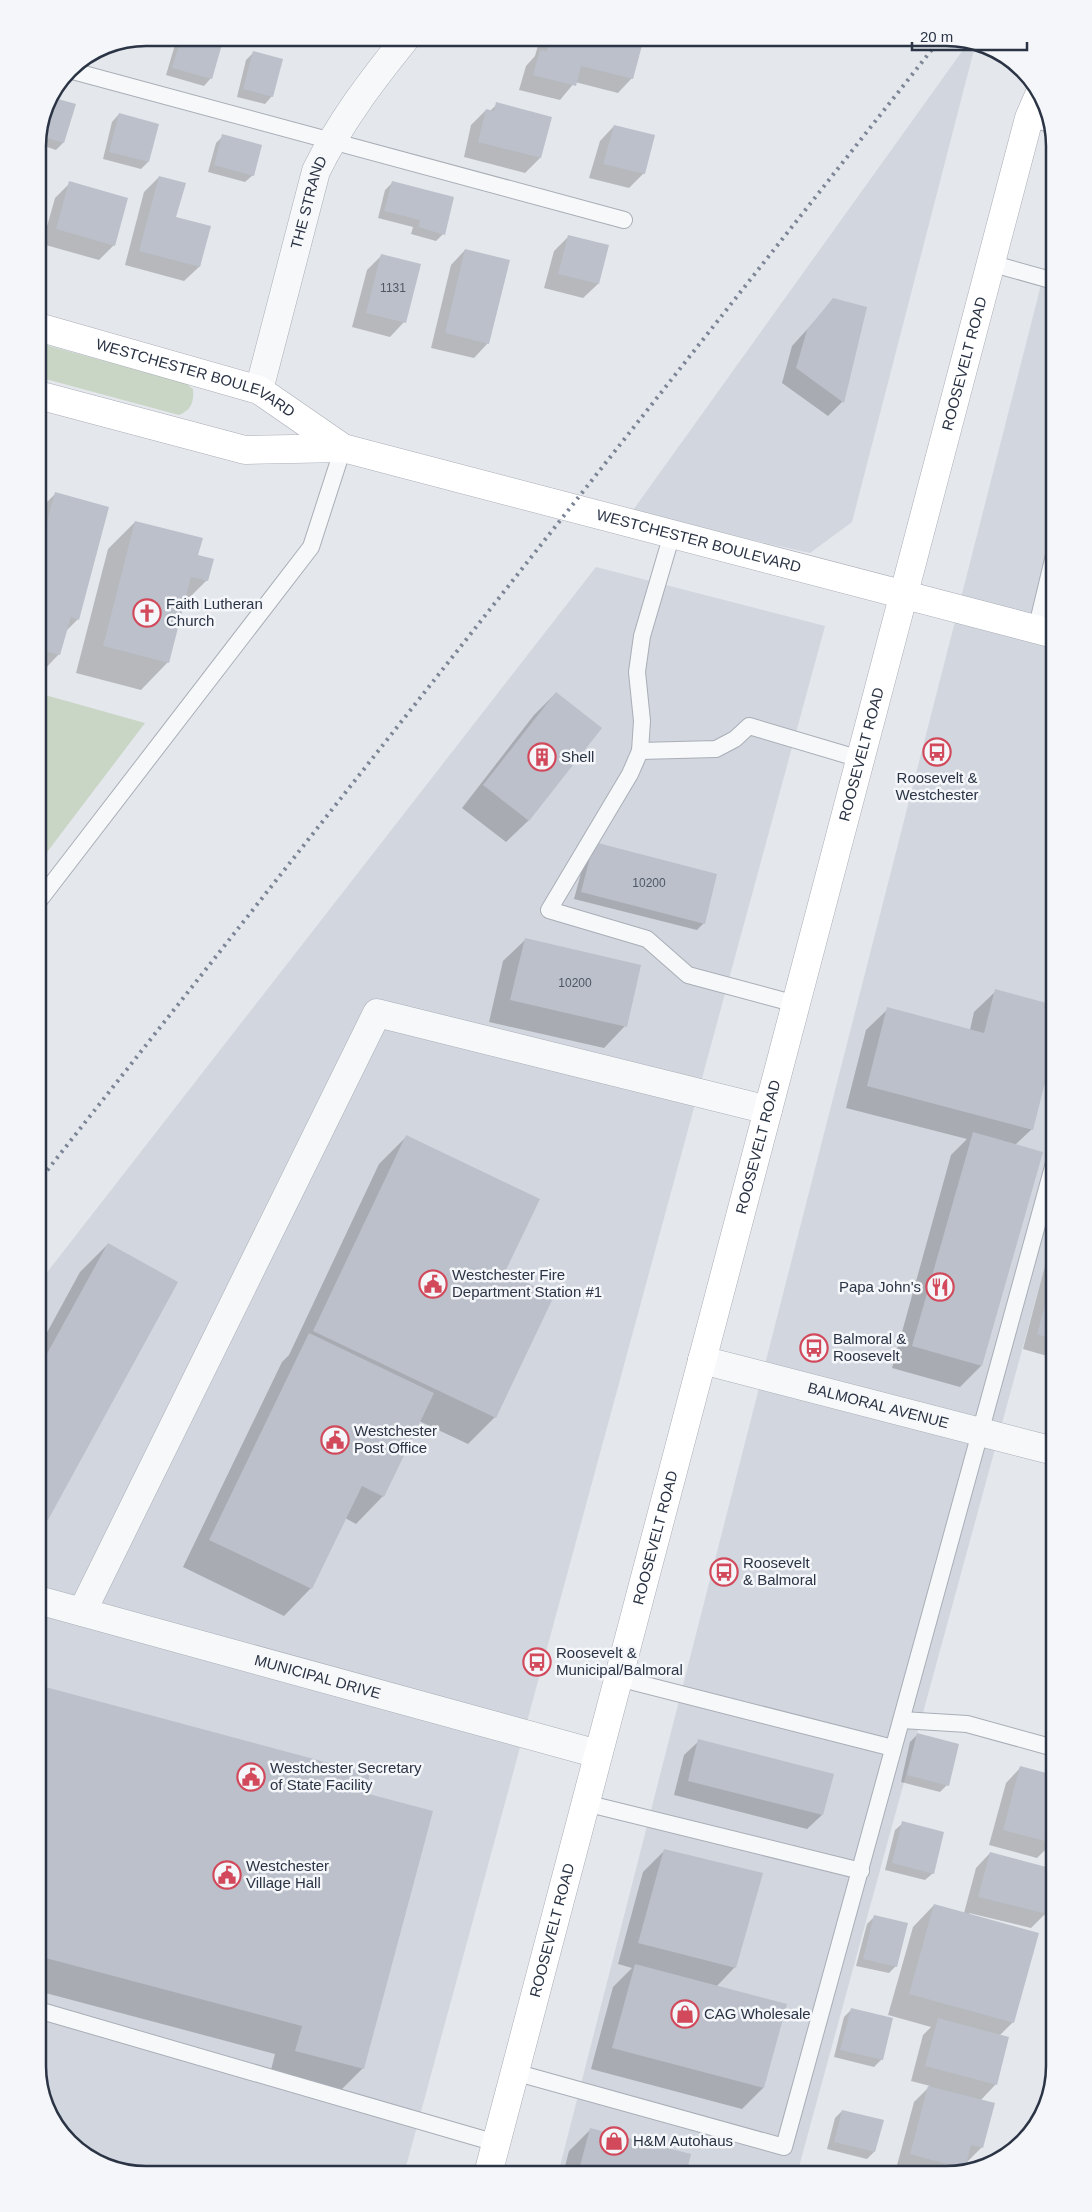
<svg xmlns="http://www.w3.org/2000/svg" width="1092" height="2212" font-family="Helvetica,sans-serif">
<rect width="100%" height="100%" fill="#e4e7ec"/>
<g fill="#d2d6de">
<polygon points="968,43 975,46 852,522 810,553 631,513"/>
<polygon points="1054,234 1054,1233 797,2174 558,2174"/>
<polygon points="596,567 825,626 404,2174 139,2174 80,2152 46,2107 38,2066 38,1284"/>
</g>
<g fill="#c9d6c5">
<path d="M38 343 185 383 193 389C194 403 191 410 179 415L38 377Z"/>
<polygon points="38,693 145,723 38,864"/>
</g>
<g fill="#0003">
<polygon points="177,38 206,38 221,42 211,78 204,86 166,75"/>
<polygon points="540,38 643,38 632,78 618,93 575,82 560,100 519,90 526,66 535,56"/>
<polygon points="696,38 727,38 721,44"/>
<polygon points="104,46 103,51 95,58 89,57"/>
<polygon points="253,53 272,96 265,104 237,97 246,60"/>
<polygon points="51,98 63,143 56,150 38,144 46,104"/>
<polygon points="497,104 550,118 540,158 525,173 464,157 471,125 486,110 490,111"/>
<polygon points="119,114 148,162 141,169 103,159 112,122"/>
<polygon points="614,126 644,173 629,188 589,178 600,141"/>
<polygon points="223,136 253,175 245,182 208,172 216,143"/>
<polygon points="159,177 175,217 199,267 184,281 125,265 144,192"/>
<polygon points="70,183 114,245 99,260 42,244 55,198"/>
<polygon points="392,183 443,234 436,241 411,234 413,227 378,218 385,190"/>
<polygon points="568,237 598,284 583,298 544,288 554,251"/>
<polygon points="465,250 488,343 474,358 431,348 451,265"/>
<polygon points="382,255 404,322 390,337 352,327 367,270"/>
<polygon points="834,300 866,308 842,402 828,416 782,383 792,346"/>
<polygon points="55,494 78,619 65,632 59,654 45,669 38,667 38,518 40,509"/>
<polygon points="135,522 197,556 207,580 183,604 168,662 141,690 76,673 108,549"/>
<polygon points="556,693 600,728 528,821 506,842 462,808 534,715"/>
<polygon points="587,851 704,923 697,930 574,899"/>
<polygon points="525,940 625,1026 604,1048 489,1022 503,961"/>
<polygon points="996,991 1054,1006 1054,1042 1032,1129 1015,1145 981,1366 960,1387 892,1368 951,1155 967,1139 846,1108 866,1030 888,1009 970,1030 974,1012"/>
<polygon points="406,1137 504,1273 495,1417 468,1444 419,1421 383,1496 356,1524 345,1518 311,1588 284,1616 183,1567 282,1362 289,1355 379,1164"/>
<polygon points="108,1244 177,1283 47,1520 38,1529 38,1349 80,1272"/>
<polygon points="1054,1254 1054,1358 1023,1349 1046,1262"/>
<polygon points="38,1686 369,1775 363,1794 363,2068 336,2095 269,2078 275,2054 38,1991"/>
<polygon points="918,1734 947,1785 940,1792 901,1782 910,1742"/>
<polygon points="699,1741 822,1815 807,1829 674,1795 684,1755"/>
<polygon points="1020,1768 1054,1777 1054,1837 1052,1843 1037,1858 989,1845 1006,1783"/>
<polygon points="903,1823 933,1873 925,1880 885,1870 895,1830"/>
<polygon points="665,1850 735,1967 716,1987 763,2088 742,2109 591,2069 613,1987 632,1968 618,1964 643,1872"/>
<polygon points="990,1853 1054,1870 1054,1881 1046,1913 1031,1928 969,1913 1013,2022 999,2036 996,2084 980,2101 982,2147 967,2162 965,2161 964,2168 960,2172 946,2174 917,2174 896,2169 914,2102 930,2086 911,2081 923,2035 931,2027 888,2015 913,1927 934,1905 964,1913 976,1868"/>
<polygon points="874,1917 896,1966 889,1973 856,1966 867,1924"/>
<polygon points="852,2009 882,2059 874,2067 834,2057 844,2017"/>
<polygon points="842,2111 874,2152 867,2159 827,2149 835,2118"/>
<polygon points="591,2129 690,2155 685,2174 563,2174 569,2151"/>
</g>
<g fill="#bbc0ca">
<polygon points="181,38 211,38 223,41 212,79 172,68"/>
<polygon points="550,38 644,38 633,79 581,66 576,86 533,75 540,50 547,51"/>
<polygon points="253,51 283,59 273,97 243,89"/>
<polygon points="51,97 76,104 64,143 40,136"/>
<polygon points="496,102 552,117 541,158 478,142 486,109 494,111"/>
<polygon points="119,113 159,124 149,162 109,152"/>
<polygon points="614,125 655,135 645,174 603,164"/>
<polygon points="222,134 262,145 254,176 214,165"/>
<polygon points="38,172 42,173 38,186"/>
<polygon points="159,176 186,183 176,217 211,226 200,267 139,251"/>
<polygon points="69,181 128,198 115,246 56,229"/>
<polygon points="392,181 454,197 445,235 418,227 420,220 384,211"/>
<polygon points="568,235 609,245 599,284 558,274"/>
<polygon points="465,249 510,260 489,344 445,333"/>
<polygon points="381,254 421,264 406,323 366,313"/>
<polygon points="833,298 867,307 844,403 796,368 807,330"/>
<polygon points="55,492 109,507 79,620 71,617 60,655 38,649 38,555"/>
<polygon points="135,521 203,538 198,555 214,559 208,581 191,577 169,663 103,646"/>
<polygon points="556,692 602,728 529,821 483,785"/>
<polygon points="594,842 717,874 705,924 581,892"/>
<polygon points="525,938 641,965 627,1027 510,1000"/>
<polygon points="995,989 1054,1005 1054,1047 1033,1130 867,1086 887,1007 984,1033"/>
<polygon points="973,1132 1043,1152 982,1366 912,1346"/>
<polygon points="406,1135 540,1199 505,1272 554,1296 496,1418 313,1331"/>
<polygon points="108,1243 178,1282 48,1520 38,1515 38,1370"/>
<polygon points="1054,1272 1054,1340 1037,1334"/>
<polygon points="309,1333 434,1393 384,1497 362,1486 312,1589 209,1540"/>
<polygon points="38,1685 370,1774 365,1793 433,1811 364,2069 295,2051 302,2026 38,1956"/>
<polygon points="917,1733 959,1744 949,1786 907,1775"/>
<polygon points="698,1739 834,1774 823,1815 688,1781"/>
<polygon points="1020,1766 1054,1775 1054,1836 1053,1843 1003,1830"/>
<polygon points="902,1821 944,1832 934,1874 892,1863"/>
<polygon points="664,1849 763,1873 736,1968 638,1943"/>
<polygon points="990,1852 1054,1869 1054,1886 1047,1914 978,1897"/>
<polygon points="934,1904 1039,1933 1014,2023 909,1994"/>
<polygon points="874,1915 908,1923 897,1967 863,1959"/>
<polygon points="635,1964 787,2004 764,2088 612,2048"/>
<polygon points="851,2008 893,2018 883,2060 840,2050"/>
<polygon points="938,2018 1009,2037 997,2085 925,2066"/>
<polygon points="928,2086 995,2103 983,2148 971,2145 965,2169 910,2154"/>
<polygon points="842,2110 884,2120 875,2152 834,2142"/>
<polygon points="590,2128 691,2154 686,2174 578,2174"/>
</g>
<g fill="none" stroke-linecap="round" stroke-linejoin="round">
<g stroke="#a9aeb7" stroke-width="18">
<g id="lane">
<polyline points="69,70 624,220"/>
<polyline points="1029,118 1050,124"/>
<polyline points="990,263 1054,281"/>
<polyline points="672,534 642,636 637,672 642,721 640,751 630,774 549,910 647,939 688,975 796,1004"/>
<polyline points="1036,630 1054,555"/>
<polyline points="640,751 716,749 735,739 749,726 860,759"/>
<polyline points="38,902 311,547 343,448"/>
<polyline points="618,1678 893,1748"/>
<polyline points="902,1720 967,1724 1054,1748"/>
<polyline points="585,1803 861,1871"/>
<polyline points="38,2010 496,2143"/>
<polyline points="514,2072 784,2147 1054,1163"/>
</g>
</g>
<g stroke="#a9aeb7" stroke-width="29">
<g id="street">
<path id="s1" d="M259 390 316 171C340 122 372 80 406 38"/>
<path id="s2" d="M702 1360 1054 1451"/>
<path id="s3" d="M38 1600 598 1754"/>
<polyline points="82,1612 377,1013 768,1110"/>
</g>
</g>
<g stroke="#a9aeb7" stroke-width="29">
<g id="secondary">
<path id="s4" d="M38 327 259 390 343 448"/>
<path id="s5" d="M38 395 245 450 343 448 1054 634"/>
<path id="s6" d="M488 2174 1029 118 1039 95"/>
</g>
</g>
<use href="#lane" stroke="#f7f8fa" stroke-width="16"/>
<use href="#street" stroke="#f7f8fa" stroke-width="28"/>
<use href="#secondary" stroke="#fff" stroke-width="28"/>
<polyline stroke="#7d8696" stroke-width="4" stroke-dasharray="2.5 5" stroke-linecap="butt" points="38,1182 941,38"/>
</g>
<defs>
<g id="church-ring" transform="scale(1.4375)"><circle r="9.5" fill="#f4f6f9" stroke="#d1495b" stroke-width="1.5"/><path d="M-1.2-6h2.4v3.5h3.3v2.4h-3.3V6h-2.4V-.1h-3.3v-2.4h3.3Z" fill="#d1495b"/></g>
<g id="bus-ring" transform="scale(1.4375)"><circle r="9.5" fill="#f4f6f9" stroke="#d1495b" stroke-width="1.5"/><path d="M-5-6H5V4H4V6H2V4H-2V6H-4V4H-5ZM-3.5-4V0h7V-4ZM-3.5 1.2v1.5H-2V1.2ZM2 1.2v1.5H3.5V1.2Z" fill="#d1495b"/></g>
<g id="building-ring" transform="scale(1.4375)"><circle r="9.5" fill="#f4f6f9" stroke="#d1495b" stroke-width="1.5"/><path d="M-4-6H4V6H1V3H-1V6H-4ZM-2.5-4.3h1.7v1.8h-1.7ZM.8-4.3h1.7v1.8H.8ZM-2.5-1h1.7V.8h-1.7ZM.8-1h1.7V.8H.8Z" fill="#d1495b"/></g>
<g id="civic-ring" transform="scale(1.4375)"><circle r="9.5" fill="#f4f6f9" stroke="#d1495b" stroke-width="1.5"/><path d="M-.6-6.5H3V-4.5H.6V-3L4-1V1h2V6H-6V1h2V-1L-.6-3ZM-1.2 2.5V6h2.4V2.5Z" fill="#d1495b"/></g>
<g id="restaurant-ring" transform="scale(1.4375)"><circle r="9.5" fill="#f4f6f9" stroke="#d1495b" stroke-width="1.5"/><path d="M-5-6h1v4h1v-4h1v4h1v-4h1v5L-1.5 .5V6h-2V.5L-5-1ZM5-6V6H3V1.5H1.5Q1.5-4 5-6Z" fill="#d1495b"/></g>
<g id="shop-ring" transform="scale(1.4375)"><circle r="9.5" fill="#f4f6f9" stroke="#d1495b" stroke-width="1.5"/><path d="M-5-2.5h2.3a2.7 3.5 0 0 1 5.4 0H5L5.5 6h-11ZM-1.5-2.5h3a1.5 2.3 0 0 0-3 0Z" fill="#d1495b"/></g>
</defs>
<g fill-rule="evenodd">
<use href="#church-ring" x="147" y="613"/>
<use href="#bus-ring" x="937" y="752"/>
<use href="#building-ring" x="542" y="757"/>
<use href="#civic-ring" x="433" y="1284"/>
<use href="#restaurant-ring" x="940" y="1287"/>
<use href="#bus-ring" x="814" y="1348"/>
<use href="#civic-ring" x="335" y="1440"/>
<use href="#bus-ring" x="724" y="1572"/>
<use href="#bus-ring" x="537" y="1662"/>
<use href="#civic-ring" x="251" y="1777"/>
<use href="#civic-ring" x="227" y="1875"/>
<use href="#shop-ring" x="685" y="2014"/>
<use href="#shop-ring" x="614" y="2141"/>
</g>
<g text-anchor="middle" stroke-width="5" stroke-linejoin="round" paint-order="stroke">
<g font-size="12" fill="#4f5766">
<text x="393" y="292">1131</text>
<text x="649" y="887">10200</text>
<text x="575" y="987">10200</text>
</g>
<g font-size="15" fill="#2b3445" stroke="#f4f6f9">
<text dy="5" stroke="none"><textPath href="#s1" startOffset="194">THE STRAND</textPath></text>
<text dy="5" stroke="none"><textPath href="#s6" startOffset="1872">ROOSEVELT ROAD</textPath></text>
<text dy="5" stroke="none"><textPath href="#s4" startOffset="166">WESTCHESTER BOULEVARD</textPath></text>
<text dy="5" stroke="none"><textPath href="#s5" startOffset="680">WESTCHESTER BOULEVARD</textPath></text>
<text dy="5" stroke="none"><textPath href="#s6" startOffset="1468">ROOSEVELT ROAD</textPath></text>
<text dy="5" stroke="none"><textPath href="#s6" startOffset="1062">ROOSEVELT ROAD</textPath></text>
<text dy="5" stroke="none"><textPath href="#s2" startOffset="182">BALMORAL AVENUE</textPath></text>
<text dy="5" stroke="none"><textPath href="#s6" startOffset="658">ROOSEVELT ROAD</textPath></text>
<text dy="5" stroke="none"><textPath href="#s3" startOffset="290">MUNICIPAL DRIVE</textPath></text>
<text dy="5" stroke="none"><textPath href="#s6" startOffset="252">ROOSEVELT ROAD</textPath></text>
</g>
<g font-size="15" fill="#2b3445" stroke="#f4f6f9" text-anchor="start">
<text x="166" y="609">Faith Lutheran<tspan x="166" dy="17">Church</tspan></text>
<text x="561" y="762">Shell</text>
<text x="937" y="783" text-anchor="middle">Roosevelt &amp;<tspan x="937" dy="17">Westchester</tspan></text>
<text x="452" y="1280">Westchester Fire<tspan x="452" dy="17">Department Station #1</tspan></text>
<text x="921" y="1292" text-anchor="end">Papa John's</text>
<text x="833" y="1344">Balmoral &amp;<tspan x="833" dy="17">Roosevelt</tspan></text>
<text x="354" y="1436">Westchester<tspan x="354" dy="17">Post Office</tspan></text>
<text x="743" y="1568">Roosevelt<tspan x="743" dy="17">&amp; Balmoral</tspan></text>
<text x="556" y="1658">Roosevelt &amp;<tspan x="556" dy="17">Municipal/Balmoral</tspan></text>
<text x="270" y="1773">Westchester Secretary<tspan x="270" dy="17">of State Facility</tspan></text>
<text x="246" y="1871">Westchester<tspan x="246" dy="17">Village Hall</tspan></text>
<text x="704" y="2019">CAG Wholesale</text>
<text x="633" y="2146">H&amp;M Autohaus</text>
</g>
</g>
<path d="M0 0H1092V2212H0ZM146 46H946A100 100 0 0 1 1046 146V2066A100 100 0 0 1 946 2166H146A100 100 0 0 1 46 2066V146A100 100 0 0 1 146 46Z" fill="#f4f6f9" fill-rule="evenodd"/>
<path fill="none" stroke="#2b3445" stroke-width="2.5" d="M146 46H946A100 100 0 0 1 1046 146V2066A100 100 0 0 1 946 2166H146A100 100 0 0 1 46 2066V146A100 100 0 0 1 146 46Z"/>
<path d="M912 42v8h115v-8" fill="none" stroke="#2b3445" stroke-width="2.5"/>
<text x="920" y="42" font-size="15" fill="#2b3445" stroke="#f4f6f9" stroke-width="4" paint-order="stroke">20 m</text>
</svg>
